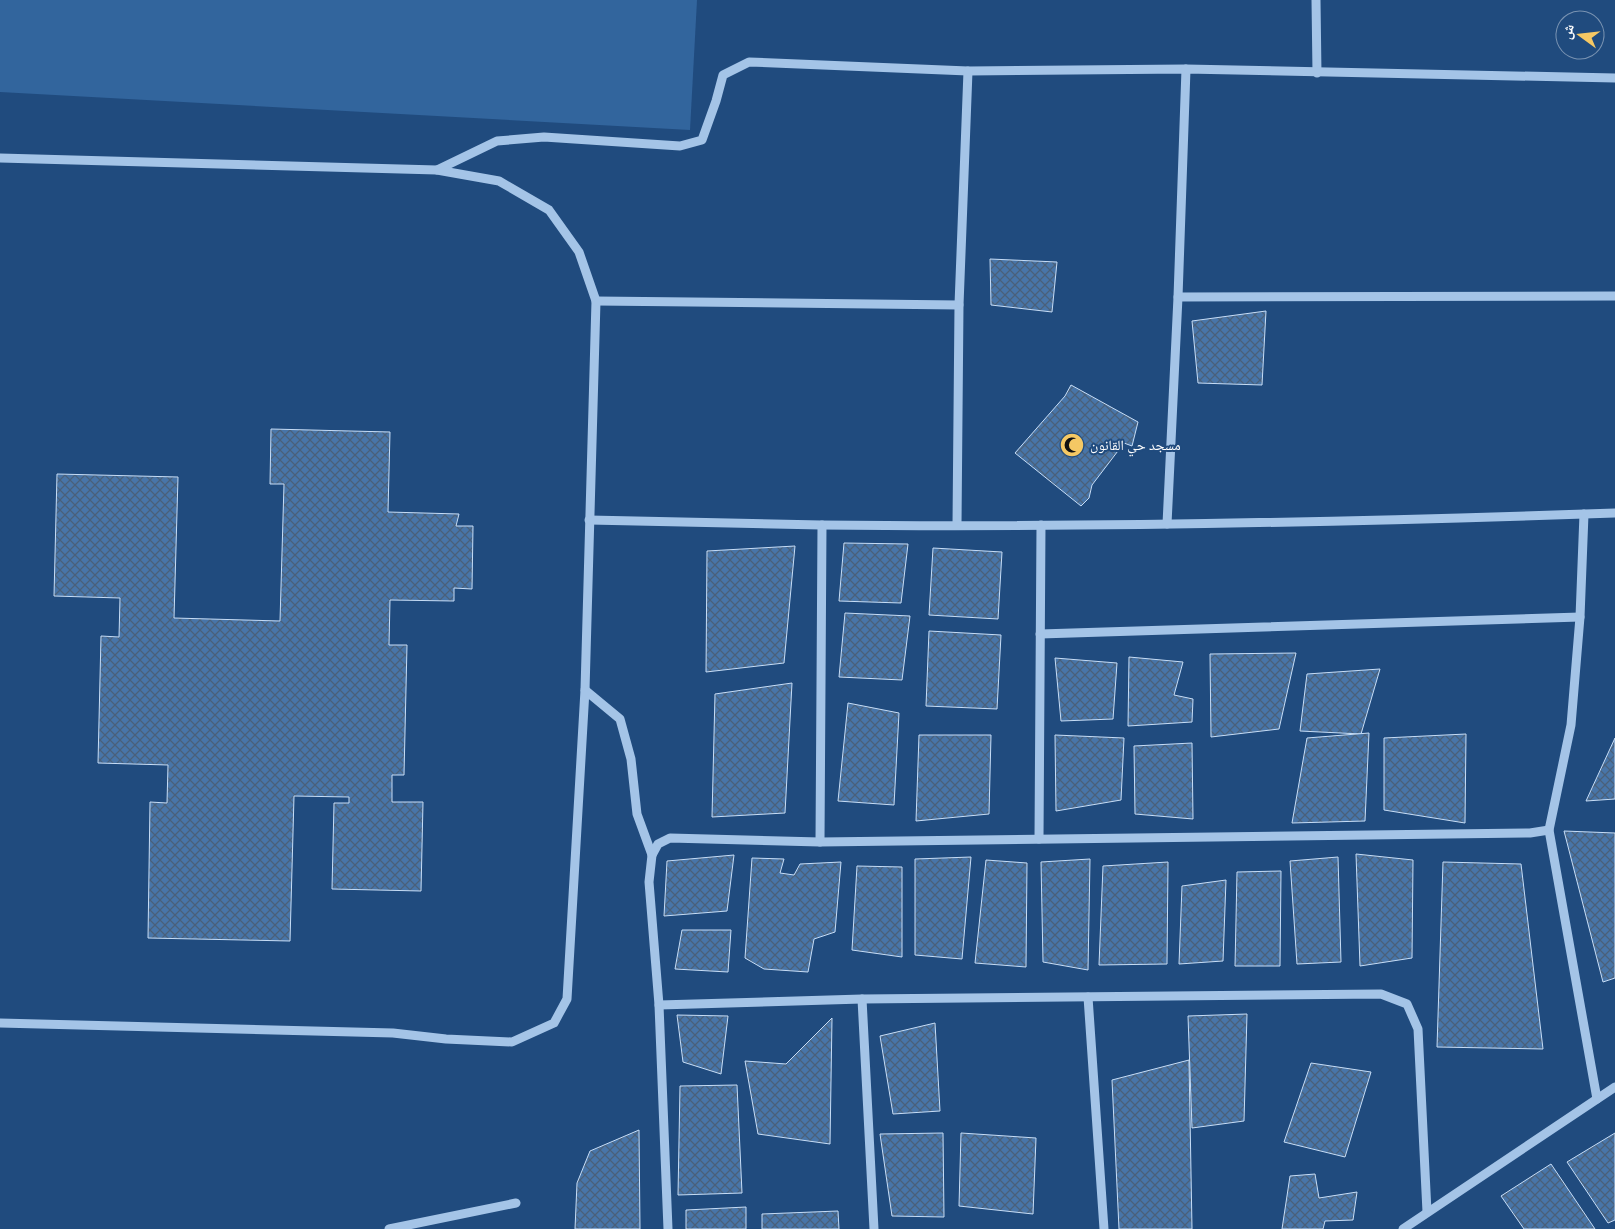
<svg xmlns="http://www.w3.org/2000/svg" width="1615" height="1229" font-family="Overpass,'Noto Naskh Arabic',sans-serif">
<defs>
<pattern id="building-cross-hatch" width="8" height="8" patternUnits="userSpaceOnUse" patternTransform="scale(1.25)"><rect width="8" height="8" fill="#4875a8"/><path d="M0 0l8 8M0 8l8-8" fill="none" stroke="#4a607a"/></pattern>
</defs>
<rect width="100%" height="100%" fill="#204b7e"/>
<polygon fill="#32659d" points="0,0 697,0 690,130 0,92"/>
<g fill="url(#building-cross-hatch)" stroke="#c7ddf6">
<polygon points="990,259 1057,262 1052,312 991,305"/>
<polygon points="1266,311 1262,385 1198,383 1192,321"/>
<polygon points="1071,385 1138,422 1132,446 1124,443 1092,485 1089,498 1081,506 1015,453 1065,396"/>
<polygon points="271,429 390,432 388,512 459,514 456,526 473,526 472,589 454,588 454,601 390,600 389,645 407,645 404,775 392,775 392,802 423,802 421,891 332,889 334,803 349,803 349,797 294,796 290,941 148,938 150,802 167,803 168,765 98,763 101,636 119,637 120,598 54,596 57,474 178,477 174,618 280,621 284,484 270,484"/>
<polygon points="844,543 908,544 901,603 839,601"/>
<polygon points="795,546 784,663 706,672 707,551"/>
<polygon points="933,548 1002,552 998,619 929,615"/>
<polygon points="845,613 910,616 902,680 839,677"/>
<polygon points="929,631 1001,635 997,709 926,706"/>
<polygon points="1296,653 1279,729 1211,737 1210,654"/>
<polygon points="1129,657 1183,662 1174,695 1193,699 1192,722 1128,726"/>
<polygon points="1055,658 1117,663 1113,719 1061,721"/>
<polygon points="1380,669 1361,734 1300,731 1307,674"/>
<polygon points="792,683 785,813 712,817 715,694"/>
<polygon points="848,703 899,713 894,805 838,801"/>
<polygon points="1369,733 1365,821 1292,823 1307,738"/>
<polygon points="1466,734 1465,823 1384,810 1384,738"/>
<polygon points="919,735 991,735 989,814 916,821"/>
<polygon points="1055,735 1124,738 1121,800 1056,811"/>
<polygon points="1615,738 1615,799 1586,801"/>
<polygon points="1192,743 1193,819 1135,814 1134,746"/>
<polygon points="1564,831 1615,833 1615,978 1603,982"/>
<polygon points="1356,854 1413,860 1412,958 1360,966"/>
<polygon points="734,855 727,911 664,916 667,861"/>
<polygon points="971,857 962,959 915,955 915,859"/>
<polygon points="1338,857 1341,962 1297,964 1290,861"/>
<polygon points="752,858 784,859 780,873 794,875 800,864 841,862 835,932 814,939 808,972 764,969 745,958"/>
<polygon points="1090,859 1088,970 1043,962 1041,862"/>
<polygon points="986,860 1027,863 1026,967 975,963"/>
<polygon points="1168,862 1167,964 1099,965 1103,866"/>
<polygon points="1443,862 1521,864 1543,1049 1437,1047"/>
<polygon points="857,866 902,867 902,957 852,950"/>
<polygon points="1281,871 1280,966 1235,966 1237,872"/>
<polygon points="1226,880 1223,961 1179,964 1182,886"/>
<polygon points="682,930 731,930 728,972 675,969"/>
<polygon points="1247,1014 1244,1121 1192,1128 1188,1016"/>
<polygon points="677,1015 728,1016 721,1074 683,1062"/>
<polygon points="832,1018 830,1144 758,1134 745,1061 786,1064"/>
<polygon points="935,1023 940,1111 893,1114 880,1036"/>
<polygon points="1189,1060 1192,1229 1119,1229 1112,1080"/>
<polygon points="1311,1063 1371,1072 1345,1157 1284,1142"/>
<polygon points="737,1085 742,1193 678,1195 680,1086"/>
<polygon points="639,1130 640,1229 575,1229 577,1183 590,1151"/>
<polygon points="943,1133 944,1217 892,1216 880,1134"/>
<polygon points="961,1133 1036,1138 1033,1214 959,1206"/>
<polygon points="1615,1133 1615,1220 1608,1223 1567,1162"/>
<polygon points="1551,1164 1595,1229 1524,1229 1501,1196"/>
<polygon points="1315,1174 1319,1198 1357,1192 1353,1220 1325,1221 1323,1229 1282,1229 1290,1176"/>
<polygon points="746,1207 746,1229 686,1229 686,1210"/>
<polygon points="838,1211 839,1229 762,1229 762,1214"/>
</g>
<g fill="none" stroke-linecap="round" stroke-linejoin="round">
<g stroke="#a4c4e7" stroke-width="9">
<polyline points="1316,0 1317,73"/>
<polyline points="0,158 437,170 499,181 549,210 579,252 596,301 585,690 567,999 554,1023 512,1042 446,1039 393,1033 0,1023"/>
<polyline points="437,170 497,141 544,137 680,146 702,140 716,101 723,75 749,62 968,71 1186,69 1615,78"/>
<polyline points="1178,297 1615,296"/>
<polyline points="596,301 959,305"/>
<polyline points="1584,514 1580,617 1571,725 1549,830 1597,1099"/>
<path d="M589 520C667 522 744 524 821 525 1086 528 1351 522 1615 513"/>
<polyline points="1167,524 1178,297 1186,69"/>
<polyline points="957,525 959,305 968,71"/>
<polyline points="1040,634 1580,617"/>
<polyline points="585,690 620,719 631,759 637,814 652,855"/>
<polyline points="1039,839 1041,525"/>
<polyline points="820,842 822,525"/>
<polyline points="1088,997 1104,1229"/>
<polyline points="862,999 874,1229"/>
<polyline points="659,1005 862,999 1381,994 1407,1004 1418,1029 1427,1212"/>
<polyline points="389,1229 516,1203"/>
<polyline points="668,1229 659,1005 649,882 652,855 658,844 670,838 820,842 1530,833 1549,830"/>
<polyline points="1403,1229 1615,1087"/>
</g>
</g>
<defs>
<g id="mosque-disc" transform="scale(1.25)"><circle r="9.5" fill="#f5c864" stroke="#204b7e"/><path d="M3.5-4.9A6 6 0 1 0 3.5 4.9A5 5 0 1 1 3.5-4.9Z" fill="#111"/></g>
</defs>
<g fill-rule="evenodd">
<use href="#mosque-disc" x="1072" y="445"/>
</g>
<g text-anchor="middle" stroke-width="4" stroke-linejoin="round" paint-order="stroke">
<g font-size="14" fill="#fff" stroke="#204b7e" text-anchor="start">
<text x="1090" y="450">مسجد حي القانون</text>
</g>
</g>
<g transform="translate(1580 35) rotate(285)"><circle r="24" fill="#204b7e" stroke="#7993b2"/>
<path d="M0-4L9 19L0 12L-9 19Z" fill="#f5c864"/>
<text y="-8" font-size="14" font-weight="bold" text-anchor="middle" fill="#ffffff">ش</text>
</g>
</svg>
